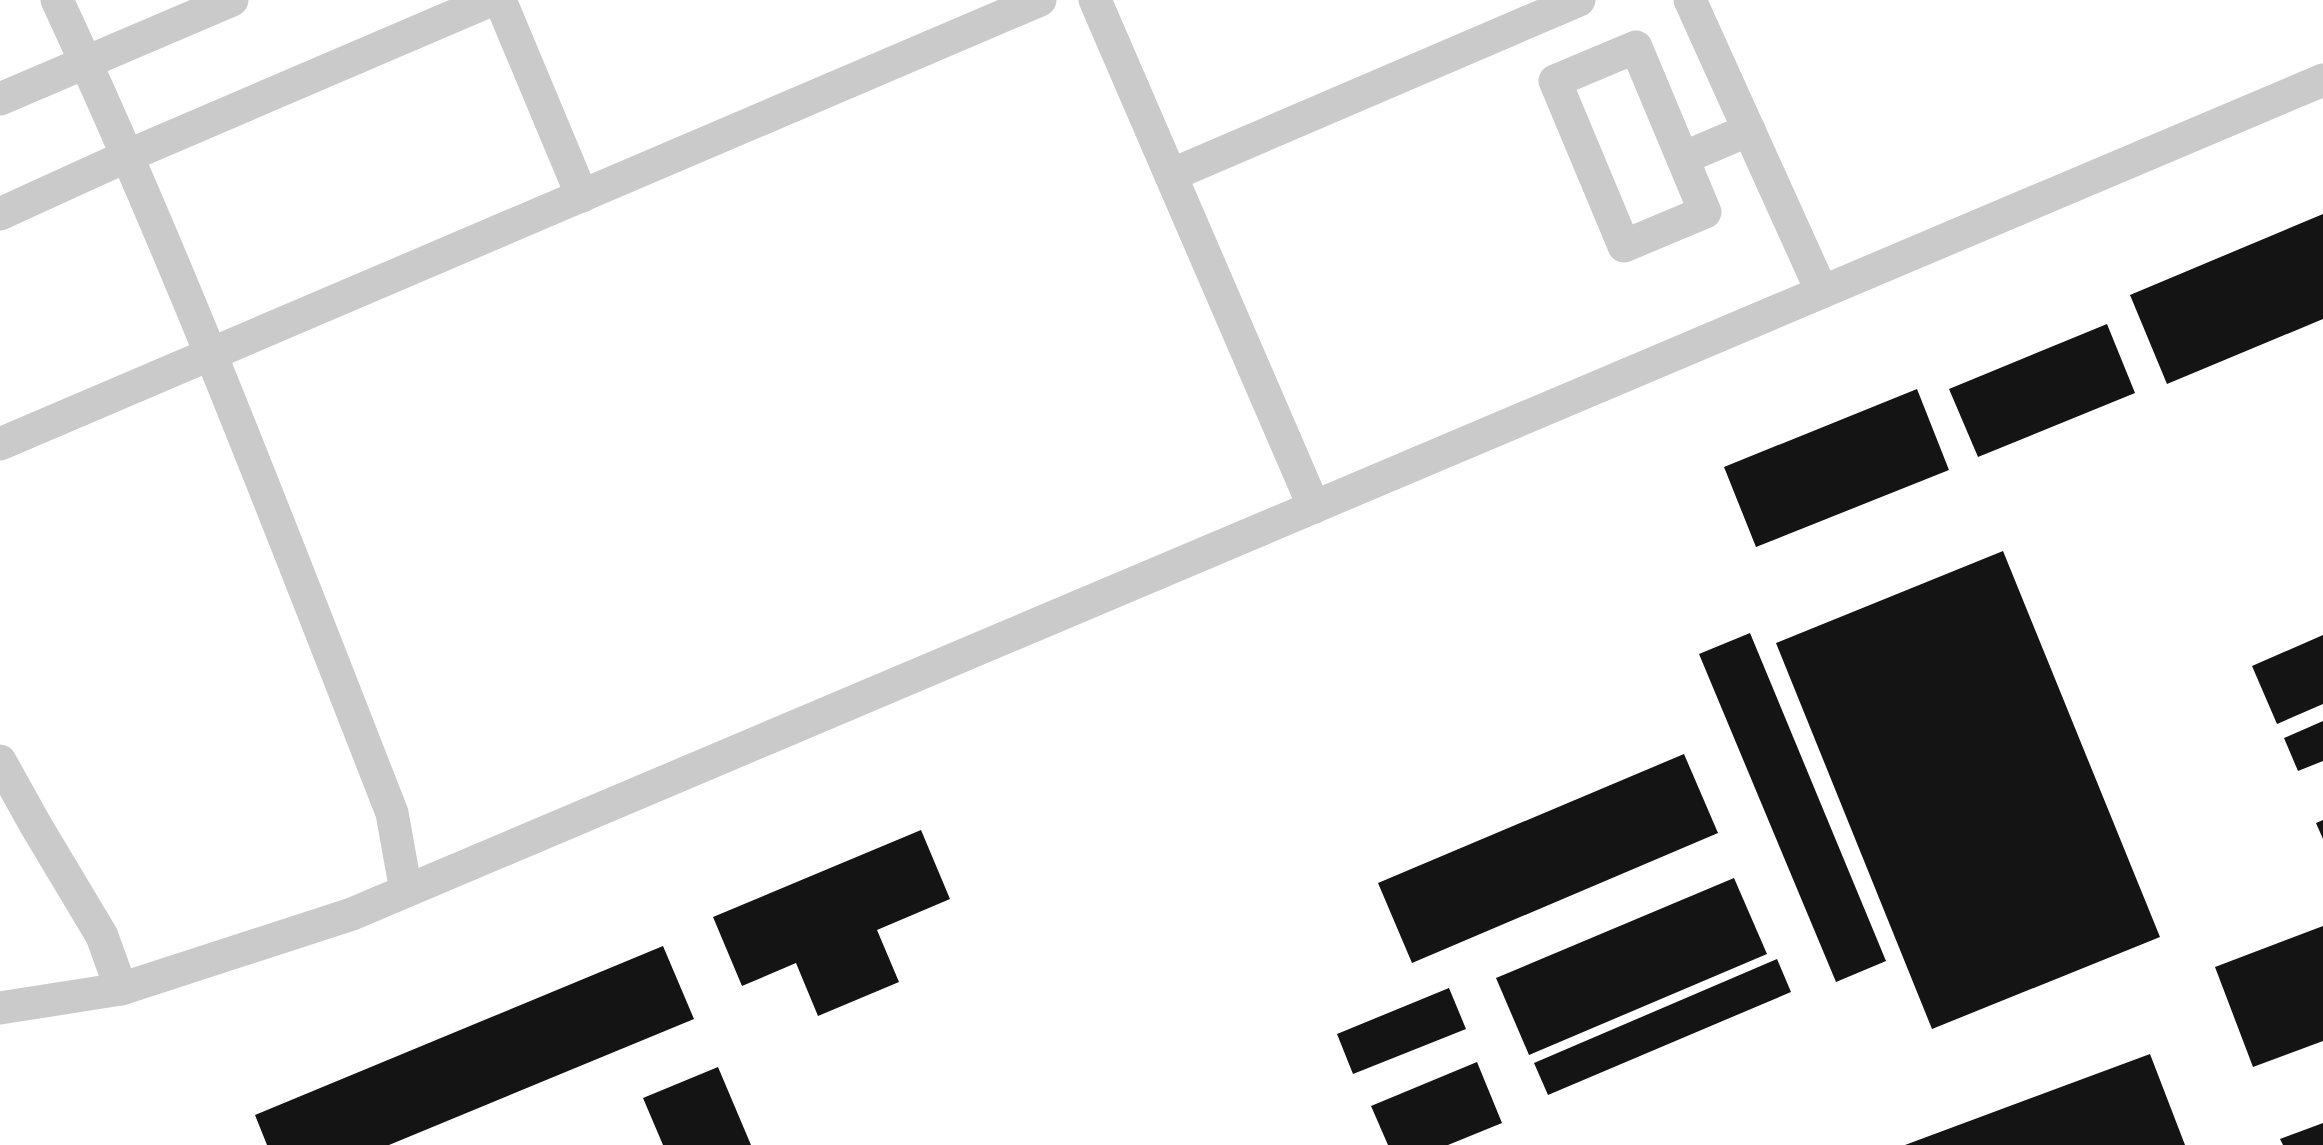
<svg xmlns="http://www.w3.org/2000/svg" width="2323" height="1145" font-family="'Fira Sans Condensed',sans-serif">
<rect width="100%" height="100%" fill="#fff"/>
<g fill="#141414">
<polygon points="2323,214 2323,319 2167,384 2130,295"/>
<polygon points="2107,324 2135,393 1978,457 1949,389"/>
<polygon points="1917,389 1949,470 1756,547 1724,467"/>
<polygon points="2003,551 2160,937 1932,1029 1776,643"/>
<polygon points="1750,633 1886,961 1836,982 1699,654"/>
<polygon points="2323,635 2323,704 2277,724 2252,666"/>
<polygon points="2323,721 2323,761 2298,771 2284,738"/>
<polygon points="1684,754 1718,833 1412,963 1378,883"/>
<polygon points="2323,820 2323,839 2316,823"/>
<polygon points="921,830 950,899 877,930 899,982 818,1016 796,963 742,986 713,917"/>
<polygon points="1734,878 1767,954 1529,1055 1496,978"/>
<polygon points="2323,926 2323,1041 2253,1067 2215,967"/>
<polygon points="663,946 694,1019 389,1145 267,1145 255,1115"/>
<polygon points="1777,959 1791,992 1548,1095 1534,1063"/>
<polygon points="1449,988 1466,1029 1353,1074 1337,1034"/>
<polygon points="2150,1054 2185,1145 1905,1145"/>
<polygon points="1477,1062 1502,1123 1448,1145 1388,1145 1371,1106"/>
<polygon points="718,1067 751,1145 663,1145 643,1098"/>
<polygon points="2323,1123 2323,1145 2283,1145 2280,1139"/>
</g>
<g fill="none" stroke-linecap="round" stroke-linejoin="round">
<g stroke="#cacaca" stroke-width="33">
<path d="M57 0C181 266 285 540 392 813L406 891"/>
<polyline points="500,0 582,196"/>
<polyline points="1095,0 1314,507"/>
<polyline points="1690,0 1822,292"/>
<polygon points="1636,47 1705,212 1624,246 1555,81"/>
<polyline points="0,99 232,0"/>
<polyline points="1683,158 1749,130"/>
<polyline points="1171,175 1579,0"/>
<polyline points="0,214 127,156 491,0"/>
<polyline points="0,444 1040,0"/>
<polyline points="0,761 35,824 102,936 121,989"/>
<polyline points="0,1008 121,989 352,914 2323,80"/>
</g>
</g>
</svg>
